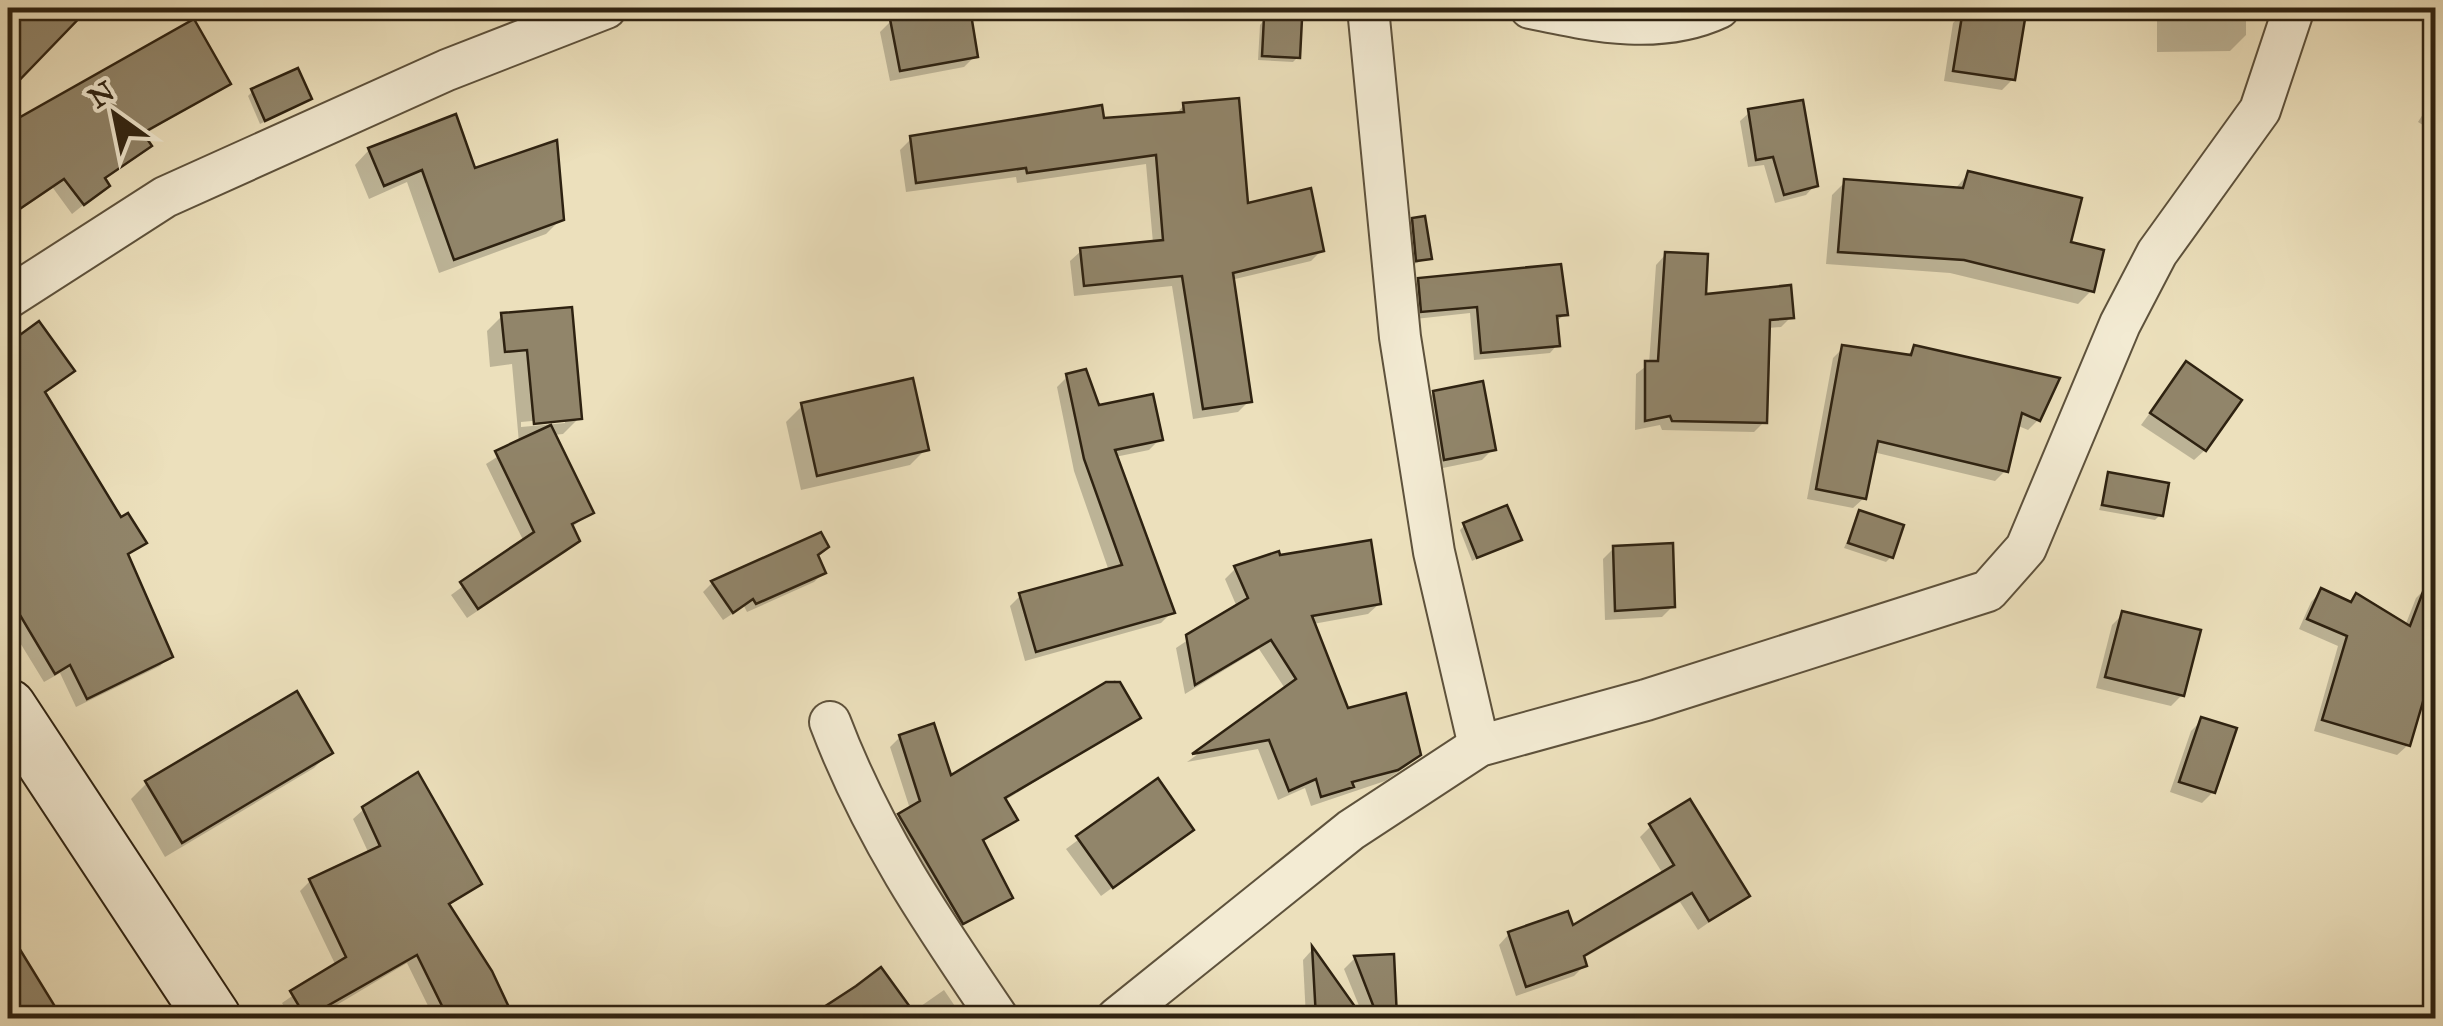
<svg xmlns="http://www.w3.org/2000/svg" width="2443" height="1026" font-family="'IM FELL Great Primer',serif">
<rect width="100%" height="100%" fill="#ece0bc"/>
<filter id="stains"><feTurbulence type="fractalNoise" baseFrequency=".002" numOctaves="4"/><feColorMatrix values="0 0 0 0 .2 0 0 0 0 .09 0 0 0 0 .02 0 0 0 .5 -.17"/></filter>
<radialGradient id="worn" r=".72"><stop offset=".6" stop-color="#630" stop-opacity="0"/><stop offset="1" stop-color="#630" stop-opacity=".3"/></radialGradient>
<g fill="#0003" fill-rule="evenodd">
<polygon points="21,8 85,8 8,88 8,21"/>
<polygon points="910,8 967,8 975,56 964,67 890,81 880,32 891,21 911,17"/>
<polygon points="2157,8 2246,8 2246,35 2230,51 2157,52"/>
<polygon points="1964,12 2013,79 2002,90 1944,81 1953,23"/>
<polygon points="1264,20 1298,57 1293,62 1258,60 1260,25"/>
<polygon points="193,22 228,83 142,136 149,146 103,180 107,186 72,214 53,188 8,218 8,126"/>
<polygon points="253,91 310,99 260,124 248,96"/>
<polygon points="2436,93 2436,133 2418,122"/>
<polygon points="1184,105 1246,207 1322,250 1311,261 1231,280 1249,401 1238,412 1193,419 1172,286 1074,296 1070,261 1081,251 1153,243 1146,164 1017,183 1016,177 906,192 900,150 911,139 1175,115"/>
<polygon points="1750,112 1815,185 1806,195 1775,203 1764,165 1748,167 1740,121"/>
<polygon points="369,150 473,171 561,219 546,234 439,273 407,182 369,199 355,165"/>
<polygon points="1969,173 2068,244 2091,291 2078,304 1950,273 1826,264 1832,195 1845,182 1954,190"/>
<polygon points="1414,221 1429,258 1412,265 1408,226"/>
<polygon points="1666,254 1703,297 1791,317 1781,327 1768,328 1764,422 1754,432 1662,430 1660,425 1635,430 1636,374 1649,364 1656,265"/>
<polygon points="1419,281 1566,314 1555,322 1557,345 1550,353 1474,360 1470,313 1415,319 1412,288"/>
<path d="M503 315 579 418 563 434 553 435 590 513 571 528 577 541 566 552 467 618 451 595 524 542 486 464 519 443 512 364 490 367 487 331ZM565 418V423L521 427V422Z"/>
<polygon points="1843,348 1905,357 1915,348 2038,420 2028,430 2016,425 2005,471 1995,481 1873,452 1864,498 1853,508 1807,499 1833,358"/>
<polygon points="2186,364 2205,450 2194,460 2141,425"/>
<polygon points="1068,376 1098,408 1160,439 1149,450 1115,457 1172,612 1161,623 1025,661 1010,606 1021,595 1109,571 1074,471 1057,387"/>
<polygon points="1434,393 1493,449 1482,460 1433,470 1423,404"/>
<polygon points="802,406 926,449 910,465 801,490 786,422"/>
<polygon points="57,417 120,520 144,542 127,556 170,656 160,666 76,707 60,673 44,682 8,623 8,447"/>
<polygon points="2109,475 2160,515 2155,520 2099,510"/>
<polygon points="1860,513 1891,557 1886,562 1844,548"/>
<polygon points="1465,525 1519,539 1472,561 1460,530"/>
<polygon points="820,535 826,547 816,557 823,573 814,582 747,612 744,606 723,620 703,592 712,583"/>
<polygon points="1614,548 1673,606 1662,617 1605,620 1603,559"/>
<polygon points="1236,568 1379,604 1368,614 1313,624 1346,711 1419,755 1407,766 1385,781 1311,806 1305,788 1278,800 1258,749 1187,762 1286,690 1259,649 1185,694 1176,648 1237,607 1225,579"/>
<polygon points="2426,588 2436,591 2436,705 2421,699 2408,745 2397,755 2314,731 2338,646 2299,629 2311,602 2321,591 2349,604 2357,596 2405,626 2416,598"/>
<polygon points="2123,614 2182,695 2171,706 2096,688 2112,625"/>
<polygon points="1115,680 1138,717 1004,801 1015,819 981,843 1010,897 952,932 889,826 910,809 890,747 900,737 949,779"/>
<polygon points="2202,720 2213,792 2202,803 2170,792 2191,731"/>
<polygon points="330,752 314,768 165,857 131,799 147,783"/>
<polygon points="1157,781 1191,830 1101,896 1066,849"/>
<polygon points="364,809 478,884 447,907 489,972 511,1018 434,1018 407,963 315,1018 291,1018 282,1003 336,966 300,891 310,881 369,854 353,819"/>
<polygon points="1651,826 1747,896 1698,930 1680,902 1582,959 1585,965 1574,976 1516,996 1499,945 1509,934 1572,929 1663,874 1640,837"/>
<polygon points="8,934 38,979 61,1018 8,1018"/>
<polygon points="1312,950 1360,1018 1306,1018 1303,960"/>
<polygon points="1391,956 1395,1018 1364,1018 1344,969 1355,958"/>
<polygon points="880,971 911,1013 944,990 963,1018 813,1018"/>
</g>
<g fill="#91856a" stroke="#2e2211" stroke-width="2.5">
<polygon points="8,8 89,8 8,92"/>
<polygon points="951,8 970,8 978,57 900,71 890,19"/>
<polygon points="1963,10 2025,19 2015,80 1953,71"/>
<polygon points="1264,17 1302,19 1300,58 1262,56"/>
<polygon points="194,19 231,84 143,133 152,146 105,178 110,186 84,205 64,179 8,217 8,124"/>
<polygon points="298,68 312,99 265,121 251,89"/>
<polygon points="1239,98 1248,203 1311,188 1324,251 1233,273 1252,402 1203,409 1182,276 1084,286 1080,248 1163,240 1156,155 1027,173 1026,168 916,183 910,136 1102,105 1104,118 1184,112 1183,103"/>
<polygon points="1803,100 1818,186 1784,195 1773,157 1756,160 1748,109"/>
<polygon points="456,114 475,168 557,140 564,220 454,260 422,170 384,186 368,148"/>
<polygon points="1968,171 2082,198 2071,242 2104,250 2094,292 1964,260 1838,252 1844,179 1963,188"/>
<polygon points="1425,216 1432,259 1416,261 1412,218"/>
<polygon points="1665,252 1708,254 1706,294 1791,285 1794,318 1770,320 1767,423 1672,421 1670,416 1645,421 1645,361 1658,361"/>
<polygon points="1561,264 1568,315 1557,316 1560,346 1481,353 1477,307 1421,312 1418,278"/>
<polygon points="572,307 582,419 534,424 527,350 505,352 501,313"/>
<polygon points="39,321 75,371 45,392 121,517 128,513 147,543 128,554 173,657 87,699 70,665 55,674 8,595 8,332 13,340"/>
<polygon points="1842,345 1911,355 1914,345 2060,378 2040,421 2022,413 2008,472 1878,441 1866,499 1816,489"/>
<polygon points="2186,361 2242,400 2206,451 2150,413"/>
<polygon points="1086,369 1099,405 1153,394 1163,440 1115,450 1175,613 1036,652 1019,593 1122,565 1084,459 1066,374"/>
<polygon points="913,378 929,450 817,476 801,403"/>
<polygon points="1483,381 1496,450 1444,460 1433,391"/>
<polygon points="551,425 594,513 572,524 580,541 478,609 460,582 534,532 495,451"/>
<polygon points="2108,472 2169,483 2163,516 2102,505"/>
<polygon points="1507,505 1522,540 1477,558 1463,523"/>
<polygon points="1859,510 1904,525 1893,558 1848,543"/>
<polygon points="821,532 829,547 818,555 826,573 756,604 753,599 733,613 711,581"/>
<polygon points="1371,540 1381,604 1312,616 1348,708 1406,693 1421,755 1398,770 1352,782 1354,787 1321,797 1316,779 1289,791 1269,740 1192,754 1296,679 1271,640 1195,685 1186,635 1248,598 1234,566 1279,551 1280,555"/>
<polygon points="1673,543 1675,607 1615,611 1613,546"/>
<polygon points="2432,568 2436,568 2436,691 2427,688 2410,746 2322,720 2347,636 2307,619 2321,588 2351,602 2356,593 2410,626"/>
<polygon points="2122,611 2201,630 2184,696 2105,677"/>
<polygon points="1106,682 1120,682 1141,718 1005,798 1018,820 983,840 1013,898 963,924 898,814 920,801 899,735 934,723 951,775"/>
<polygon points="297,691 333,753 182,843 145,781"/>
<polygon points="2201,717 2237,728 2215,793 2179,782"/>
<polygon points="418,772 482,884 449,904 492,971 514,1018 448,1018 417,955 306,1018 290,991 346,957 309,879 380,846 362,807"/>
<polygon points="1158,778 1194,830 1113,888 1076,836"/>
<polygon points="1690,799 1750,896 1709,921 1692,893 1584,956 1587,966 1526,987 1508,932 1568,911 1573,925 1674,865 1649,824"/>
<polygon points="8,930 62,1018 8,1018"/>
<polygon points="1312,946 1363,1018 1316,1018"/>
<polygon points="1394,954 1397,1018 1378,1018 1354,956"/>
<polygon points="881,967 918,1018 807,1018 856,986"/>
</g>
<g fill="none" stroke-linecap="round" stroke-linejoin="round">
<g stroke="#5e523c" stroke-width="44">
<g id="street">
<polyline points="1368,8 1400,337 1434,552 1479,746"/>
<path d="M1530 8C1593 21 1659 36 1719 8"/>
<polyline points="8,298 165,197 447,70 606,8"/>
<path d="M830 722C872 833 932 921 998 1018"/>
<polyline points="1117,1018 1351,830 1479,746 1646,700 1988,591 2026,548 2120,324 2157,253 2260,110 2294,8"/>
</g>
</g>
<g stroke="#2e2211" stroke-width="59">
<polyline id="secondary" points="8,707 213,1018"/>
</g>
<use href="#street" stroke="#f3ebd3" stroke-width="40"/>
<use href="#secondary" stroke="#f3ebd3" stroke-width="55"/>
</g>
<rect width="2443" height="1026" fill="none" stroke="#ece0bc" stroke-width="40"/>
<rect x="10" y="10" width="2423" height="1006" fill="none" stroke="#2e2211" stroke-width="5"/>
<rect x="20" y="20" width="2403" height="986" fill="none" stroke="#2e2211" stroke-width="2.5"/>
<g transform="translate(115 115) rotate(327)" stroke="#f3ebd3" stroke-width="8" paint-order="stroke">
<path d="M0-8L18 38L0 25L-18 38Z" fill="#2e2211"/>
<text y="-15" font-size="28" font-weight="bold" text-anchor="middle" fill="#2e2211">N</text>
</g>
<rect width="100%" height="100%" filter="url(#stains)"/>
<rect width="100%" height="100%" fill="url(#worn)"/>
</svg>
